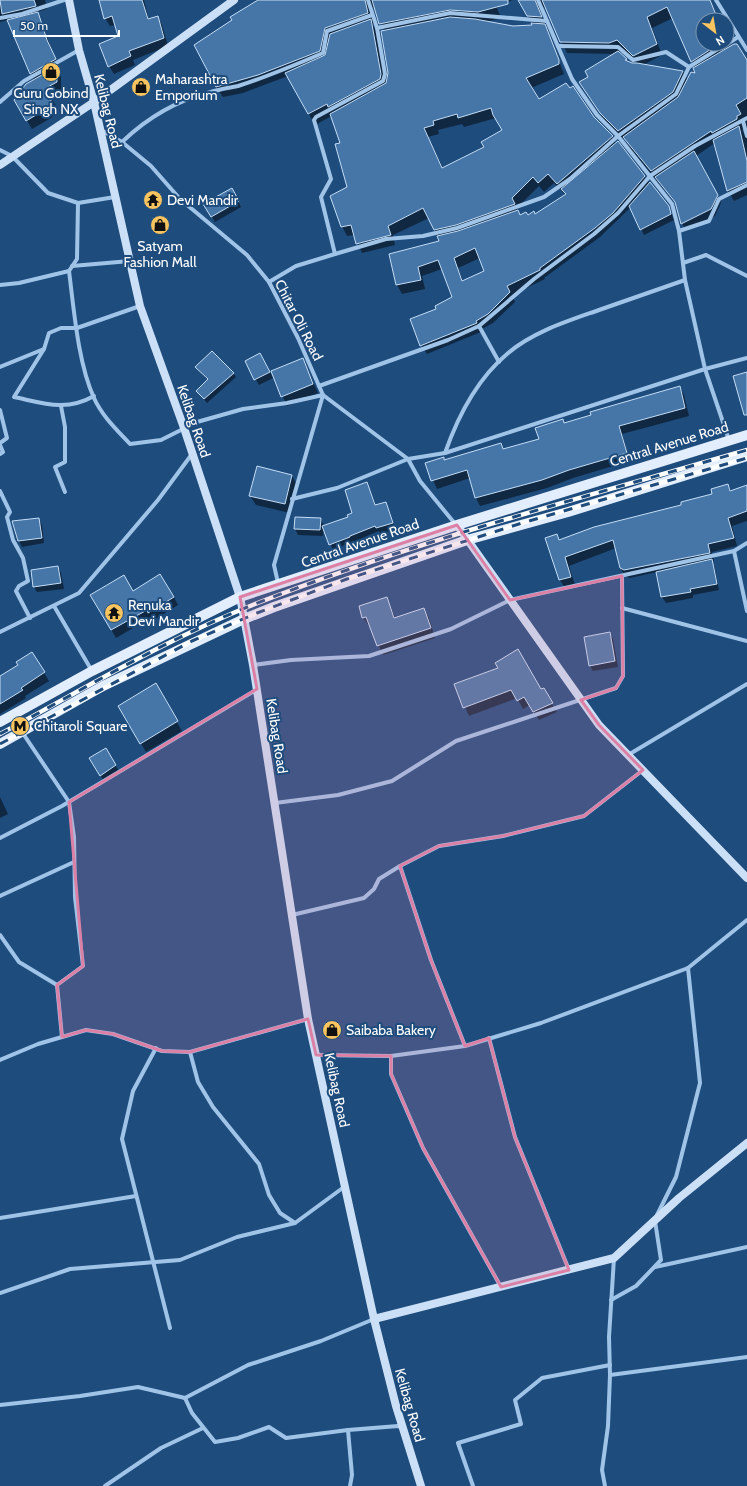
<svg xmlns="http://www.w3.org/2000/svg" width="747" height="1486" font-family="Cabin,sans-serif">
<rect width="100%" height="100%" fill="#1e4c7d"/>
<g fill="#0007" fill-rule="evenodd">
<polygon points="0,0 45,0 47,9 37,12 58,65 55,67 61,77 61,92 51,97 56,106 56,112 51,118 32,129 15,100 34,80 8,20 0,22"/>
<polygon points="104,0 144,0 149,20 157,17 162,25 168,46 133,60 135,65 114,74 109,66 119,37 116,25 110,26 105,18"/>
<path d="M260 0H512L497 8 501 18 486 22 513 27 534 26 519 0H709L719 20H703V44H727V41L731 52 747 62V128L742 130 747 139V195L734 201 728 191 715 143 696 156 721 203 715 216 686 231 682 223 677 205 630 148 625 138 623 139 605 121 580 83 590 77 615 54 567 53 546 8 543 7 540 11 564 74 531 88 539 101 594 118 612 136 616 144 617 143 668 206 674 220 644 235 631 207 600 237 544 278 545 279 512 295 515 302 493 323 480 330 481 332 427 354 421 345 437 309 453 298 442 269 422 276 425 289 402 294 397 285 391 254 440 241 429 218 393 235 395 245 362 253 354 235 347 236 342 226 348 187 341 144 332 116 315 125 288 76 243 93 223 97 216 87 233 21ZM373 7 375 8 385 31 389 73 387 84 377 32 372 24 374 23 370 12ZM673 18 697 74 688 80 683 71 643 65 662 55 652 28ZM623 50 638 64H632L628 63 618 53ZM496 118 503 131 485 147 443 168 428 137 439 134 438 130 462 124 464 127ZM554 183 566 195 535 215 520 216 517 208 539 186 544 192ZM480 258 485 271 463 281 458 268Z"/>
<polygon points="232,189 241,207 215,222 205,204"/>
<polygon points="260,354 273,378 259,385 246,362"/>
<polygon points="303,360 318,393 287,406 272,372"/>
<polygon points="196,368 233,373 236,377 207,403 197,391 208,380"/>
<polygon points="680,387 684,395 689,416 622,434 630,461 573,478 547,488 480,506 476,498 470,478 437,489 426,464 443,458 445,461 501,445 504,450 540,439 562,420 565,424"/>
<polygon points="257,468 292,476 297,485 290,513 256,505 250,496"/>
<polygon points="367,483 376,506 385,503 395,529 380,534 379,531 333,550 324,526 323,536 298,535 295,529 320,519 324,526 349,518 353,514"/>
<polygon points="728,485 732,492 747,487 747,521 732,526 737,546 712,552 714,561 711,561 714,566 719,590 693,595 693,598 666,603 662,597 657,572 630,578 625,576 620,568 616,548 569,566 575,585 565,588 560,580 547,538 557,535 560,541 682,505 713,495"/>
<polygon points="38,519 42,525 44,543 22,547 19,541"/>
<polygon points="58,567 61,573 64,589 37,592 34,587"/>
<polygon points="133,592 174,597 178,605 154,620 152,617 116,638 92,595"/>
<polygon points="387,599 396,619 424,609 429,618 435,638 383,655 370,626 369,626 363,617"/>
<polygon points="609,633 613,639 618,667 593,671 590,666"/>
<polygon points="32,653 49,681 25,696 26,698 0,714 0,677 19,666"/>
<polygon points="155,685 182,731 146,752 119,706"/>
<polygon points="455,685 540,691 543,689 557,712 539,720 530,705 523,709 517,698 469,716"/>
<polygon points="105,749 119,771 104,781 90,759"/>
<polygon points="0,797 8,814 0,818"/>
</g>
<g fill="#4676a7" stroke="#c4ddf6" fill-rule="evenodd">
<polygon points="0,0 34,0 36,6 2,14"/>
<polygon points="99,0 142,0 148,19 158,16 164,38 129,51 131,56 108,67 99,44 118,36 112,16 104,19"/>
<polygon points="258,0 365,0 368,13 325,28 320,51 258,75 216,87 194,45 232,20 230,17"/>
<polygon points="372,0 508,0 508,4 478,12 450,10 379,24"/>
<polygon points="518,0 535,0 542,17 527,16"/>
<polygon points="542,0 710,0 718,20 703,20 703,44 719,44 691,62 667,7 647,17 657,44 633,56 617,40 609,43 560,42"/>
<polygon points="38,12 47,40 56,59 30,74 7,20"/>
<path d="M450 17 475 19 513 26 532 25 531 23 545 24 559 60V64L526 78 539 99 566 83 570 88 573 86 594 117 613 136 557 184 548 174 538 183 533 177 512 198 515 204 456 225 434 230 423 208 388 226 391 235 356 244 351 225 341 227 330 196 347 187 335 144 340 143 330 114 386 83 388 73 381 31ZM491 108 493 115 502 130 481 142 484 147 442 168 424 128 434 125 433 121 457 114 458 118Z"/>
<polygon points="371,19 381,74 380,79 328,107 327,104 308,114 285,73 325,55 330,34"/>
<polygon points="734,44 737,44 747,60 747,98 736,105 741,114 737,116 737,119 712,133 711,131 651,171 623,137 678,97 691,72 695,73 693,68"/>
<polygon points="618,51 627,59 625,60 632,63 637,63 683,71 673,92 618,131 600,113 579,82 588,77 585,71"/>
<polygon points="56,67 57,82 46,88 51,96 51,103 46,109 26,121 14,100 26,84"/>
<polygon points="739,126 747,161 747,182 727,191 713,140"/>
<path d="M618 141 645 176 613 213 595 228 540 268V270L507 286 510 292 488 314 476 321 477 323 420 346 410 319 436 309 435 306 452 297 438 260 418 267 421 280 396 285 389 254 439 241 437 236 458 231 518 210 520 215 526 212 528 215 534 211 535 214 566 194 561 189ZM475 248 484 271 462 281 454 258Z"/>
<polygon points="694,151 718,195 711,209 681,224 675,202 655,177"/>
<polygon points="650,182 669,206 671,214 640,230 629,206"/>
<polygon points="232,188 239,201 211,217 203,204"/>
<polygon points="212,351 234,373 204,399 196,391 208,379 195,367"/>
<polygon points="260,353 270,372 254,380 245,361"/>
<polygon points="303,358 313,384 281,397 271,371"/>
<polygon points="747,372 747,415 744,415 733,376"/>
<polygon points="680,386 685,408 619,426 627,453 569,470 542,480 475,498 467,470 431,481 425,463 444,457 444,460 501,443 503,449 539,439 535,428 563,419 564,423 591,415 590,412"/>
<polygon points="257,466 292,475 285,504 249,496"/>
<polygon points="367,482 375,505 386,502 393,523 376,528 375,526 350,536 350,537 329,545 322,526 348,517 347,515 352,513 345,490"/>
<polygon points="728,484 730,491 747,485 747,511 728,518 734,538 708,544 710,553 624,570 620,568 613,540 565,557 571,577 559,580 545,538 557,534 559,540 594,527 681,505 681,502 712,494 711,489"/>
<polygon points="295,517 321,518 320,530 294,529"/>
<polygon points="39,518 42,538 18,541 12,521"/>
<polygon points="712,559 717,584 690,589 691,592 661,597 656,572"/>
<polygon points="58,566 61,583 33,587 31,570"/>
<polygon points="160,574 174,597 148,613 147,610 111,630 90,595 124,575 133,591"/>
<polygon points="387,597 394,618 424,608 431,628 377,646 366,617 362,618 359,606"/>
<polygon points="610,632 615,661 589,666 584,637"/>
<polygon points="518,649 541,689 544,688 553,703 533,712 524,697 517,701 511,690 463,708 454,684 498,668 495,663"/>
<polygon points="32,652 45,672 21,688 23,690 0,704 0,676 18,665 16,662"/>
<polygon points="156,683 178,721 140,744 118,706"/>
<polygon points="106,748 116,765 100,776 89,758"/>
</g>
<g fill="none" stroke-linecap="round" stroke-linejoin="round">
<g stroke="#a0c4e8" stroke-width="4">
<polyline points="368,0 377,28"/>
<polyline points="538,0 572,79 597,115 618,136 676,94 689,67 726,44"/>
<polyline points="716,0 747,50"/>
<polyline points="0,18 22,14 64,0"/>
<polyline points="727,44 738,37"/>
<polyline points="558,46 618,47 633,60 666,52 689,67"/>
<polyline points="0,102 24,81 79,50"/>
<polyline points="743,121 747,136"/>
<polyline points="101,130 122,142 151,166 180,199 247,255 269,282 298,338 323,395 274,565 278,583"/>
<path d="M122 142C147 118 178 100 211 92 220 89 229 88 238 86 267 77 295 65 323 53L327 31 372 15"/>
<polyline points="0,150 12,156 48,193 78,203 115,197"/>
<path d="M78 203 77 259 69 271C74 310 78 363 94 398 102 416 117 430 130 444L161 440 197 422 243 409 287 403 323 395 408 459 420 481 456 525"/>
<polyline points="679,231 709,221 719,199 747,185"/>
<polyline points="335,254 321,197 331,179 314,120 316,117 383,81 385,74 377,28 450,13 547,21"/>
<polyline points="683,263 706,255 747,276"/>
<polyline points="72,266 130,261"/>
<polyline points="269,282 296,266 335,254 386,239 423,236 457,228 544,197 570,179 618,136 672,204 679,231 685,280 705,369 445,453 408,459 337,488 292,499"/>
<polyline points="0,285 19,283 69,271"/>
<polyline points="479,326 499,362"/>
<path d="M44 349 14 397C43 403 66 412 94 396"/>
<polyline points="0,367 44,349 49,333 61,328 77,328 140,306"/>
<polyline points="319,386 448,340 479,326 534,279 594,234 618,213 650,176 695,146 747,118"/>
<polyline points="61,406 65,427 65,462 55,467 65,492"/>
<polyline points="0,410 7,438 0,443"/>
<polyline points="729,440 705,369 747,358"/>
<polyline points="0,445 3,452 0,454"/>
<path d="M445 453C458 416 476 380 507 354 532 332 568 321 599 310 628 300 656 290 685 280"/>
<polyline points="0,491 10,512 7,517 13,540 23,558 28,581 19,586 16,591 30,618"/>
<polyline points="747,543 734,551 747,611"/>
<polyline points="54,606 92,671"/>
<polyline points="622,608 747,641"/>
<polyline points="0,632 79,593 158,500 192,454"/>
<polyline points="253,665 291,660 369,656 451,629 510,600 734,551"/>
<polyline points="22,732 69,802 74,837 75,897 83,966 57,985 62,1037"/>
<polyline points="628,755 747,684"/>
<polyline points="275,803 338,795 392,781 456,741 616,688 623,676 622,576"/>
<polyline points="0,838 62,806 256,690"/>
<polyline points="0,896 74,862"/>
<polyline points="292,915 364,898 374,889 379,879 400,866"/>
<polyline points="0,935 19,962 57,985"/>
<polyline points="489,1038 515,1137 569,1270"/>
<polyline points="465,1046 431,960 400,866 439,846 503,836 584,816 643,770"/>
<polyline points="156,1048 133,1091 122,1139 170,1328"/>
<polyline points="190,1052 308,1019"/>
<polyline points="316,1055 391,1056 465,1046 541,1023 688,968 747,920"/>
<polyline points="391,1056 391,1074 423,1148 501,1287"/>
<polyline points="0,1060 38,1044 86,1030 113,1034 162,1051 190,1052 198,1082 213,1107 259,1164 269,1195 280,1213 295,1223 344,1187"/>
<polyline points="657,1215 676,1177 700,1083 688,968"/>
<polyline points="0,1218 136,1196"/>
<polyline points="655,1267 747,1247"/>
<polyline points="0,1293 70,1269 180,1260 237,1237 295,1223"/>
<polyline points="611,1300 636,1286 661,1260 655,1221"/>
<polyline points="610,1375 747,1357"/>
<polyline points="185,1398 192,1413 215,1442 238,1438 269,1427 286,1438 348,1430"/>
<polyline points="0,1405 80,1396 138,1387 185,1398 248,1365 321,1341 374,1319"/>
<polyline points="105,1486 161,1448 203,1428"/>
<polyline points="350,1486 352,1475 348,1430 398,1426 403,1428"/>
<polyline points="473,1486 458,1443 521,1424 515,1400 542,1378 610,1365"/>
<polyline points="605,1486 602,1470 608,1426 610,1375 609,1337 614,1258"/>
</g>
<g stroke="#cbe0f6" stroke-width="8">
<polyline points="69,0 79,50 94,102 140,306 184,428 240,597 253,665 308,1019 374,1319 396,1406 421,1486"/>
<polyline points="0,165 94,102 234,0"/>
<polyline points="457,525 599,725 747,878"/>
<polyline points="374,1319 614,1258 679,1198 747,1143"/>
</g>
<g stroke="#e2eefe" stroke-width="10">
<polyline points="0,722 92,671 240,597 457,525 747,435"/>
<polyline points="0,744 103,686 244,619 274,607 467,540 568,512 747,456"/>
</g>
<g stroke="#fff" stroke-width="4.5">
<g id="rail">
<path d="M0 734C84 689 166 639 255 604 415 541 582 498 747 450"/>
<polyline points="0,744 192,641 257,613 347,579 522,523 747,458"/>
</g>
</g>
<use href="#rail" stroke="#1e4c7d" stroke-width="3" stroke-dasharray="9" stroke-linecap="butt"/>
</g>
<path fill="#dd80a5" fill-opacity="0.2" stroke="#dd80a5" stroke-width="3" stroke-linejoin="round" d="M457 525 510 600 622 576 623 676 616 688 581 700 599 725 643 770 584 816 503 836 439 846 400 866 431 960 465 1046 489 1038 515 1137 569 1270 501 1287 423 1148 391 1074V1056L316 1055 308 1019 190 1052 162 1051 113 1034 86 1030 62 1037 57 985 83 966 69 802 257 689 240 597Z"/>
<defs>
<g id="shop-disc" transform="scale(1)"><circle r="9.5" fill="#f7c45f" stroke="#1e4c7d"/><path d="M-5-2.5h2.3a2.7 3.5 0 0 1 5.4 0H5L5.5 6h-11ZM-1.5-2.5h3a1.5 2.3 0 0 0-3 0Z" fill="#111"/></g>
<g id="temple-disc" transform="scale(1)"><circle r="9.5" fill="#f7c45f" stroke="#1e4c7d"/><path d="M0-6L5-2H3V0L6.5 2.5H4V6H1.5V3h-3V6H-4V2.5H-6.5L-3 0V-2H-5Z" fill="#111"/></g>
<g id="metro-disc" transform="scale(1)"><circle r="9.5" fill="#f7c45f" stroke="#1e4c7d"/><path d="M-5.5 5V-5H-3L0 0L3-5H5.5V5H3V-.5L0 4L-3-.5V5Z" fill="#111"/></g>
</defs>
<g fill-rule="evenodd">
<use href="#shop-disc" x="51" y="72"/>
<use href="#shop-disc" x="141" y="87"/>
<use href="#temple-disc" x="153" y="200"/>
<use href="#shop-disc" x="160" y="225"/>
<use href="#temple-disc" x="114" y="613"/>
<use href="#metro-disc" x="20" y="726"/>
<use href="#shop-disc" x="332" y="1030"/>
</g>
<g text-anchor="middle" stroke-width="4" stroke-linejoin="round" paint-order="stroke">
<g font-size="14" fill="#fff" stroke="#1e4c7d" text-anchor="start">
<text x="155" y="84">Maharashtra<tspan x="155" dy="16">Emporium</tspan></text>
<text x="51" y="98" text-anchor="middle">Guru Gobind<tspan x="51" dy="16">Singh NX</tspan></text>
<text x="167" y="205">Devi Mandir</text>
<text x="160" y="251" text-anchor="middle">Satyam<tspan x="160" dy="16">Fashion Mall</tspan></text>
<text x="128" y="610">Renuka<tspan x="128" dy="16">Devi Mandir</tspan></text>
<text x="34" y="731">Chitaroli Square</text>
<text x="346" y="1035">Saibaba Bakery</text>
</g>
<g font-size="14" fill="#fff" stroke="#1e4c7d">
<text transform="translate(108 111) rotate(76)" y="5">Kelibag Road</text>
<text transform="translate(299 320) rotate(63)" y="5">Chitar Oli Road</text>
<text transform="translate(194 421) rotate(71)" y="5">Kelibag Road</text>
<text transform="translate(669 444) rotate(-17)" y="5">Central Avenue Road</text>
<text transform="translate(360 543) rotate(-19)" y="5">Central Avenue Road</text>
<text transform="translate(277 736) rotate(81)" y="5">Kelibag Road</text>
<text transform="translate(337 1090) rotate(78)" y="5">Kelibag Road</text>
<text transform="translate(410 1405) rotate(74)" y="5">Kelibag Road</text>
</g>
</g>
<g transform="translate(715 32) rotate(149)"><circle r="19" fill="#1e4c7d" stroke="#7894b1"/>
<path d="M0-3L7 15L0 10L-7 15Z" fill="#f7c45f"/>
<text y="-6" font-size="11" font-weight="bold" text-anchor="middle" fill="#ffffff">N</text>
</g>
<path d="M14 30v6h105v-6" fill="none" stroke="#ffffff" stroke-width="2"/>
<text x="20" y="30" font-size="12" fill="#ffffff" stroke="#1e4c7d" stroke-width="3" paint-order="stroke">50 m</text>
</svg>
